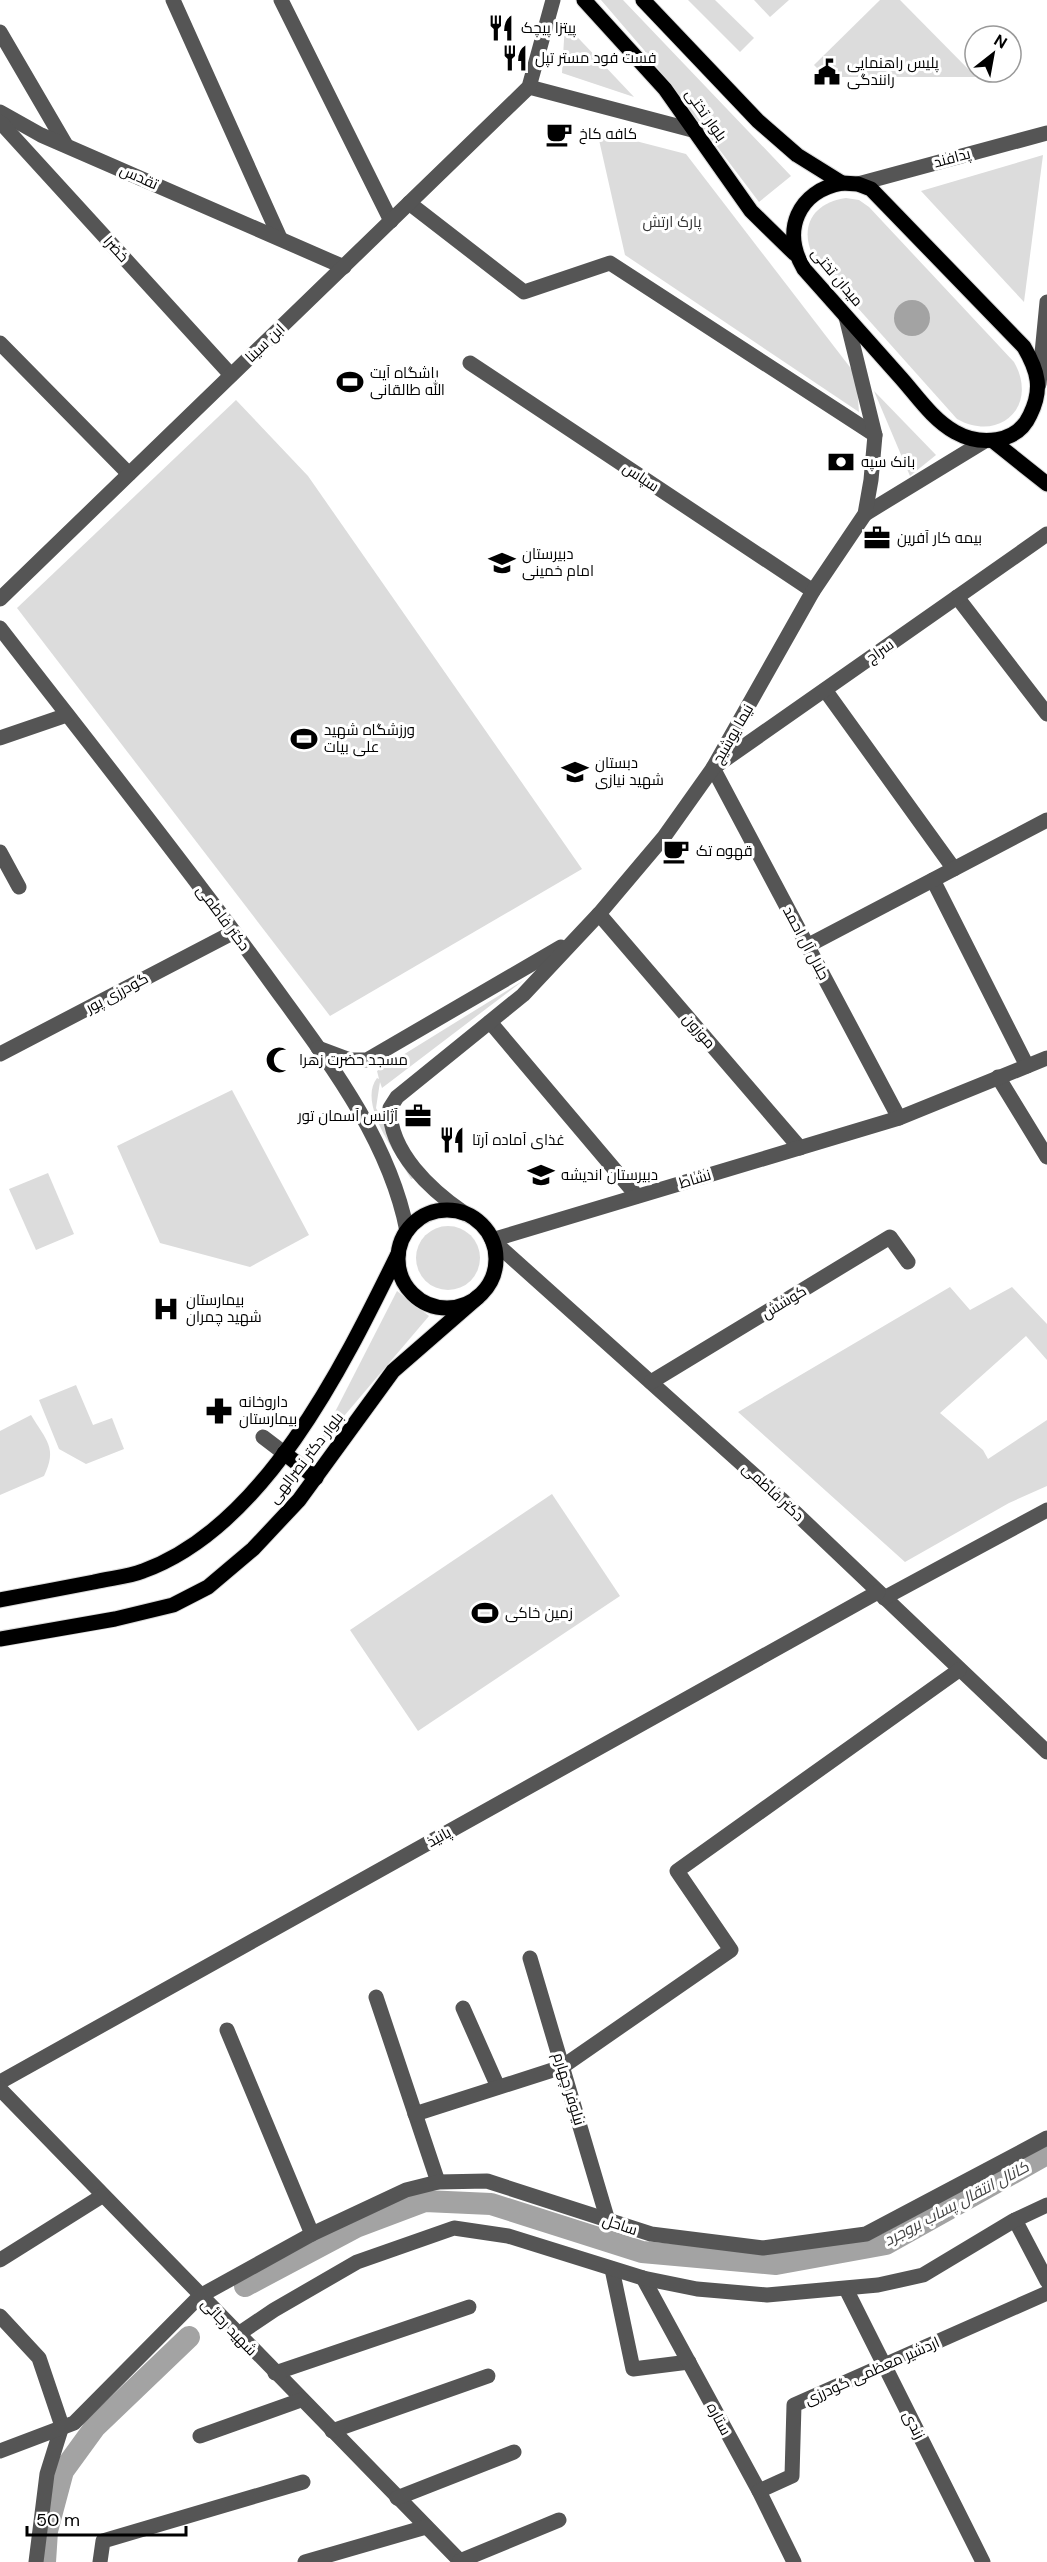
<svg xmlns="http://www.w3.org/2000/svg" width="1047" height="2562" font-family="'DM Sans',Cairo,sans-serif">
<rect width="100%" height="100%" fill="#fff"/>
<g fill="#dcdcdc">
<polygon points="601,0 623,0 791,176 759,202 644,50"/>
<polygon points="688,0 715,0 754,38 740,52"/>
<polygon points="754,0 789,0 770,17"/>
<polygon points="880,0 900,0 976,77 826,77 814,65"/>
<polygon points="565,24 634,97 562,73"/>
<polygon points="597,131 686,154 856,375 859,412 625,255"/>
<polygon points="1043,155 1024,302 921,191"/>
<path d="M846 198 859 200 869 207 1014 362C1039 406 1000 443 957 419L815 260C798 229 811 203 846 198Z"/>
<polygon points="874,391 936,455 910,476"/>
<polygon points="236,400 308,476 582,869 330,1016 17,608"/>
<path d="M524 980 382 1088 380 1082 376 1108 414 1178 411 1179C397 1154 357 1104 377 1078L379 1079 377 1071Z"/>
<polygon points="232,1090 309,1235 250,1267 160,1243 117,1146"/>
<polygon points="48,1173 74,1234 36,1250 9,1189"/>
<circle cx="448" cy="1258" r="32"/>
<polygon points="950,1287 970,1310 1012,1287 1047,1324 1047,1360 1026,1336 940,1413 983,1450 988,1459 1047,1420 1047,1486 1009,1503 905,1562 738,1412"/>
<polygon points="397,1291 429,1316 316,1449"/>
<polygon points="76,1385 93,1425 112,1418 124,1449 86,1464 59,1449 39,1400"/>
<path d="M31 1415C46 1440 58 1448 44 1476L0 1495V1431Z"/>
<polygon points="552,1494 620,1596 418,1731 350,1630"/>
</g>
<circle fill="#a3a3a3" cx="912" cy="318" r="18"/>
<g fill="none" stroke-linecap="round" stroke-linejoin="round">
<g stroke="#a3a3a3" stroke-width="22">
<polyline points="245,2286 356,2227 425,2201 491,2204 642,2252 776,2264 886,2244 1047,2154"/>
<polyline points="45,2562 47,2531 63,2471 95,2427 189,2337"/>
</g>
<g stroke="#dbdbdb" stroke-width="17">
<g id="major">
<polyline points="584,0 665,89 751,211 795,254"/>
<polyline points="643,0 758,121 797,155 842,183"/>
<path d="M842 183 858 184 871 189 1024 347C1038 371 1043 389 1030 415 1017 444 980 446 955 432 933 420 917 396 901 378 868 341 836 305 804 269 781 231 798 191 842 183Z"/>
<polyline points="993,441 1047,484"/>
<circle cx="447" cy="1259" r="49"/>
<polyline points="284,1453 316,1478"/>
<path d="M0 1600C31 1594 63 1588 94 1582 110 1578 128 1577 143 1571 265 1527 344 1364 398 1254"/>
<polyline points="0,1639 115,1619 173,1605 208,1587 253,1549 299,1500 393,1371 478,1297"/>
</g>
</g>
<g stroke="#555" stroke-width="15">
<polyline points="173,0 280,238"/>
<polyline points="281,0 391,221"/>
<polyline points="0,32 66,145"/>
<polyline points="529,87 696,131"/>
<polyline points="0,112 41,135 344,267"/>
<polyline points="0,122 231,375"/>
<polyline points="858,184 1047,133"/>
<polyline points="409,203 524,292 610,263 875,435"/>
<polyline points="0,343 129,474"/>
<polyline points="470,363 813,591"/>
<polyline points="1039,384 1047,302"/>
<polyline points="865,514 983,442"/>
<polyline points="957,597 1047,714"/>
<polyline points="0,599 529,87 553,0"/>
<path d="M0 628C89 743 180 857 265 974 321 1052 388 1134 407 1231"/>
<polyline points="825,690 954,869"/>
<polyline points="0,738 67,715"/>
<polyline points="0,852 19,887"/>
<polyline points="933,880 1027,1066"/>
<polyline points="599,914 800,1148"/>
<polyline points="807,946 1047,820"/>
<polyline points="490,1022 637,1196"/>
<polyline points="318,1048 350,1060 367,1060 561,947"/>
<polyline points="0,1054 234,932"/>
<polyline points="998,1077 1047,1157"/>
<polyline points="899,1118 713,768 1047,534"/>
<path d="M464 1213C431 1190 389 1152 390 1108L397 1097 523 995 599 914 664 837 713 768 813 591 865 514 871 480 875 435 846 317"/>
<polyline points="492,1240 781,1499 1047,1752"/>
<polyline points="492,1240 899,1118 1047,1058"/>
<polyline points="651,1382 890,1237 908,1262"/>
<polyline points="263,1437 284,1453"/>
<polyline points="884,1598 1047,1510"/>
<polyline points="530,1958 608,2221"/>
<polyline points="376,1997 438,2182"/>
<polyline points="463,2008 498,2087"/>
<polyline points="227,2030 312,2234"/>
<polyline points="0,2082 878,1592"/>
<polyline points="0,2089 461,2562"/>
<polyline points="415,2114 562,2067 731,1950 677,1871 959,1670"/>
<polyline points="1015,2220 1047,2281"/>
<polyline points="0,2260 102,2196"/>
<polyline points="612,2269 633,2369 689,2362"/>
<polyline points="643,2278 759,2491 794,2562"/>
<polyline points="846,2289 983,2562"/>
<polyline points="0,2316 39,2358 62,2426 47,2474 36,2562"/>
<polyline points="237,2335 274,2310 357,2262 454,2228 508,2236 643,2278 697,2289 767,2295 878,2285 923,2275 1013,2221 1047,2205"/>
<polyline points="275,2373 469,2307"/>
<polyline points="332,2431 488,2376"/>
<polyline points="200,2436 301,2400"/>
<polyline points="0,2451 74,2423 200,2296 312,2234 406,2190 438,2182 487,2181 651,2234 763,2248 866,2234 1047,2138"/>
<polyline points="759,2491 792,2476 794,2405 1047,2293"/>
<polyline points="397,2498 514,2452"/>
<polyline points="460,2561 559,2520"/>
<polyline points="100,2562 103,2541 303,2482"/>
<polyline points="305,2562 426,2527"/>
</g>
<use href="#major" stroke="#000" stroke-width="15"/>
</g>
<defs>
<g id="restaurant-bare" transform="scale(2.07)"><path d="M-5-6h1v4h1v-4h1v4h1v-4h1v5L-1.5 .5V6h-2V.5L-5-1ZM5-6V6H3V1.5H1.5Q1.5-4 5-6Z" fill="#000" stroke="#fff" stroke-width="2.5" paint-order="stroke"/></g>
<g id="civic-bare" transform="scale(2.07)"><path d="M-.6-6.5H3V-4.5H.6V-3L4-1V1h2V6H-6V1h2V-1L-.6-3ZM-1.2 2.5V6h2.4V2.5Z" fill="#000" stroke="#fff" stroke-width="2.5" paint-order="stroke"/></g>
<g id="cafe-bare" transform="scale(2.07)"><path d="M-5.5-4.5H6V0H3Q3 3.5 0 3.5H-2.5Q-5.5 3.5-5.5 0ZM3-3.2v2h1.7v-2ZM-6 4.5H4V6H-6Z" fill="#000" stroke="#fff" stroke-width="2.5" paint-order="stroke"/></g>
<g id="stadium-bare" transform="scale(2.07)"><path d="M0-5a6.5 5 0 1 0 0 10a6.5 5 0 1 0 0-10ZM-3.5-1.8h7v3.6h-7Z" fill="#000" stroke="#fff" stroke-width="2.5" paint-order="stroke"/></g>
<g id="bank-bare" transform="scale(2.07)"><path d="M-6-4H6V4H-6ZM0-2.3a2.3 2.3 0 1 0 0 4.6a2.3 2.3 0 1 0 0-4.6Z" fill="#000" stroke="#fff" stroke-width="2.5" paint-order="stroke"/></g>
<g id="office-bare" transform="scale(2.07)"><path d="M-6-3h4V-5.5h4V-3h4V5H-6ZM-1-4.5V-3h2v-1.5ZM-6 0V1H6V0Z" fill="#000" stroke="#fff" stroke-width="2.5" paint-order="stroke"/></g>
<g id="school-bare" transform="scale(2.07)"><path d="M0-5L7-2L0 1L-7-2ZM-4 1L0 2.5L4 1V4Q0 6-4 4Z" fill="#000" stroke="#fff" stroke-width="2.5" paint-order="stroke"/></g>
<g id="mosque-bare" transform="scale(2.07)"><path d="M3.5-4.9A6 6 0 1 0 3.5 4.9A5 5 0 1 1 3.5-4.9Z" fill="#000" stroke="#fff" stroke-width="2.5" paint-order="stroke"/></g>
<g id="hospital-bare" transform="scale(2.07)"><path d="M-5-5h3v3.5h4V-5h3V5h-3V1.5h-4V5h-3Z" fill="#000" stroke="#fff" stroke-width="2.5" paint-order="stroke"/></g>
<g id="pharmacy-bare" transform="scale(2.07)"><path d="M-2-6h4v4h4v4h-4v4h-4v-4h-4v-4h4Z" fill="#000" stroke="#fff" stroke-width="2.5" paint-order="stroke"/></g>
</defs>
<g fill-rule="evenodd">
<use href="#restaurant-bare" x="501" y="28"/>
<use href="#restaurant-bare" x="515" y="58"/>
<use href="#civic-bare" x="827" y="72"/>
<use href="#cafe-bare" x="559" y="134"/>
<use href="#stadium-bare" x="350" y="382"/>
<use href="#bank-bare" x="841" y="462"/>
<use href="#office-bare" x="877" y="538"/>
<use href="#school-bare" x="502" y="563"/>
<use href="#stadium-bare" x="304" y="739"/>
<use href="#school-bare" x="575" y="772"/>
<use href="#cafe-bare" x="676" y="851"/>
<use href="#mosque-bare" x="279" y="1060"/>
<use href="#office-bare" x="418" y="1116"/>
<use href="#restaurant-bare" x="452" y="1140"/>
<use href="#school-bare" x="541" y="1175"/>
<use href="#hospital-bare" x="166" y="1309"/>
<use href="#pharmacy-bare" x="219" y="1411"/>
<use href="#stadium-bare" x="485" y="1613"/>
</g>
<g text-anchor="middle" stroke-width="6" stroke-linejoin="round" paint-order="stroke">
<g font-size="15" fill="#000" stroke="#fff" text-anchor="start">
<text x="521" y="33">پیتزا پیچک</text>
<text x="535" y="63">فست فود مستر تپل</text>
<text x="847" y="68">پلیس راهنمایی<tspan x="847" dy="17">رانندگی</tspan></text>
<text x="579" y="139">کافه کاخ</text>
<text x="370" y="378">باشگاه آیت<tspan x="370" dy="17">الله طالقانی</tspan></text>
<text x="861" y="467">بانک سپه</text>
<text x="897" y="543">بیمه کار آفرین</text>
<text x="522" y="559">دبیرستان<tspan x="522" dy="17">امام خمینی</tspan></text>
<text x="324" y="735">ورزشگاه شهید<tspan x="324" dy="17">علی بیات</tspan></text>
<text x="595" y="768">دبستان<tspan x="595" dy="17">شهید نیازی</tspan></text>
<text x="696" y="856">قهوه تک</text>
<text x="299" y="1065">مسجد حضرت زهرا</text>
<text x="398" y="1121" text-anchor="end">آژانس آسمان تور</text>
<text x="472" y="1145">غذای آماده آرتا</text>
<text x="561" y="1180">دبیرستان اندیشه</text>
<text x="186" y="1305">بیمارستان<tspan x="186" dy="17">شهید چمران</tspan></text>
<text x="239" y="1407">داروخانه<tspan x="239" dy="17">بیمارستان</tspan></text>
<text x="505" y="1618">زمین خاکی</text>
</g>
<g font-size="15" fill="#000" stroke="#fff">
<text transform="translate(706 115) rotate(55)" y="5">بلوار تختی</text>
<text transform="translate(952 158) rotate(-15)" y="5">پدافند</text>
<text transform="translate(139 177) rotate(24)" y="5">تقدس</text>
<text transform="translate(116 249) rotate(48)" y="5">خضرا</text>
<text transform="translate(837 277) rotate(50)" y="5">میدان تختی</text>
<text transform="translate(265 343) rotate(-44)" y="5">ابن سینا</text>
<text transform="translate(641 477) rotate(34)" y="5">سپاس</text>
<text transform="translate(880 651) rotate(-35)" y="5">سراج</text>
<text transform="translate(733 734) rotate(-60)" y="5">نیما یوشیج</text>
<text transform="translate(223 918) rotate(53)" y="5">دکتر فاطمی</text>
<text transform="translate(806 943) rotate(62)" y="5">جلال آل احمد</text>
<text transform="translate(117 993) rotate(-28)" y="5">گودرزی پور</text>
<text transform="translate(699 1031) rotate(49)" y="5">موزون</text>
<text transform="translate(695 1179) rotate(-17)" y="5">نشاط</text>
<text transform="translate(784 1302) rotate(-31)" y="5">کوشش</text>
<text transform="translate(306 1458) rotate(-52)" y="5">بلوار دکتر نصرالهی</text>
<text transform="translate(773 1492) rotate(43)" y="5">دکتر فاطمی</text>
<text transform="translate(439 1837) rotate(-29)" y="5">پانیذ</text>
<text transform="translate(569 2089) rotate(73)" y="5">نیلوفر چهارم</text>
<text transform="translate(620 2225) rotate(18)" y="5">ساحل</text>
<text transform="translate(229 2327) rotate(46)" y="5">شهید رجائی</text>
<text transform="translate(872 2371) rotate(-24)" y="5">اردشیر معظمی گودرزی</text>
<text transform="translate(719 2419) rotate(62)" y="5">ستاره</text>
<text transform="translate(914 2425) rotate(63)" y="5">زندی</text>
</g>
<g font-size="15" fill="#333" stroke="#fff">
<text x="672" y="227">پارک ارتش</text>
</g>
<g font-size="16" font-style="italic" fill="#444" stroke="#fff">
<text transform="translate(956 2203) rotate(-28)" y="6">کانال انتقال پساب بروجرد</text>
</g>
</g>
<g transform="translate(993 54) rotate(31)"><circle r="28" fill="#ffffff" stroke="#999999" stroke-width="1.5"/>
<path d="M0-4.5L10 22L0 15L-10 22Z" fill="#000000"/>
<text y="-9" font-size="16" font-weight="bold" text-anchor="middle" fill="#000000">N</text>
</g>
<path d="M27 2526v9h159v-9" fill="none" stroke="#000000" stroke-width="3"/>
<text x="36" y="2526" font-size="18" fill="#000000" stroke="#ffffff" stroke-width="4.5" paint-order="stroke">50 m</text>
</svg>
